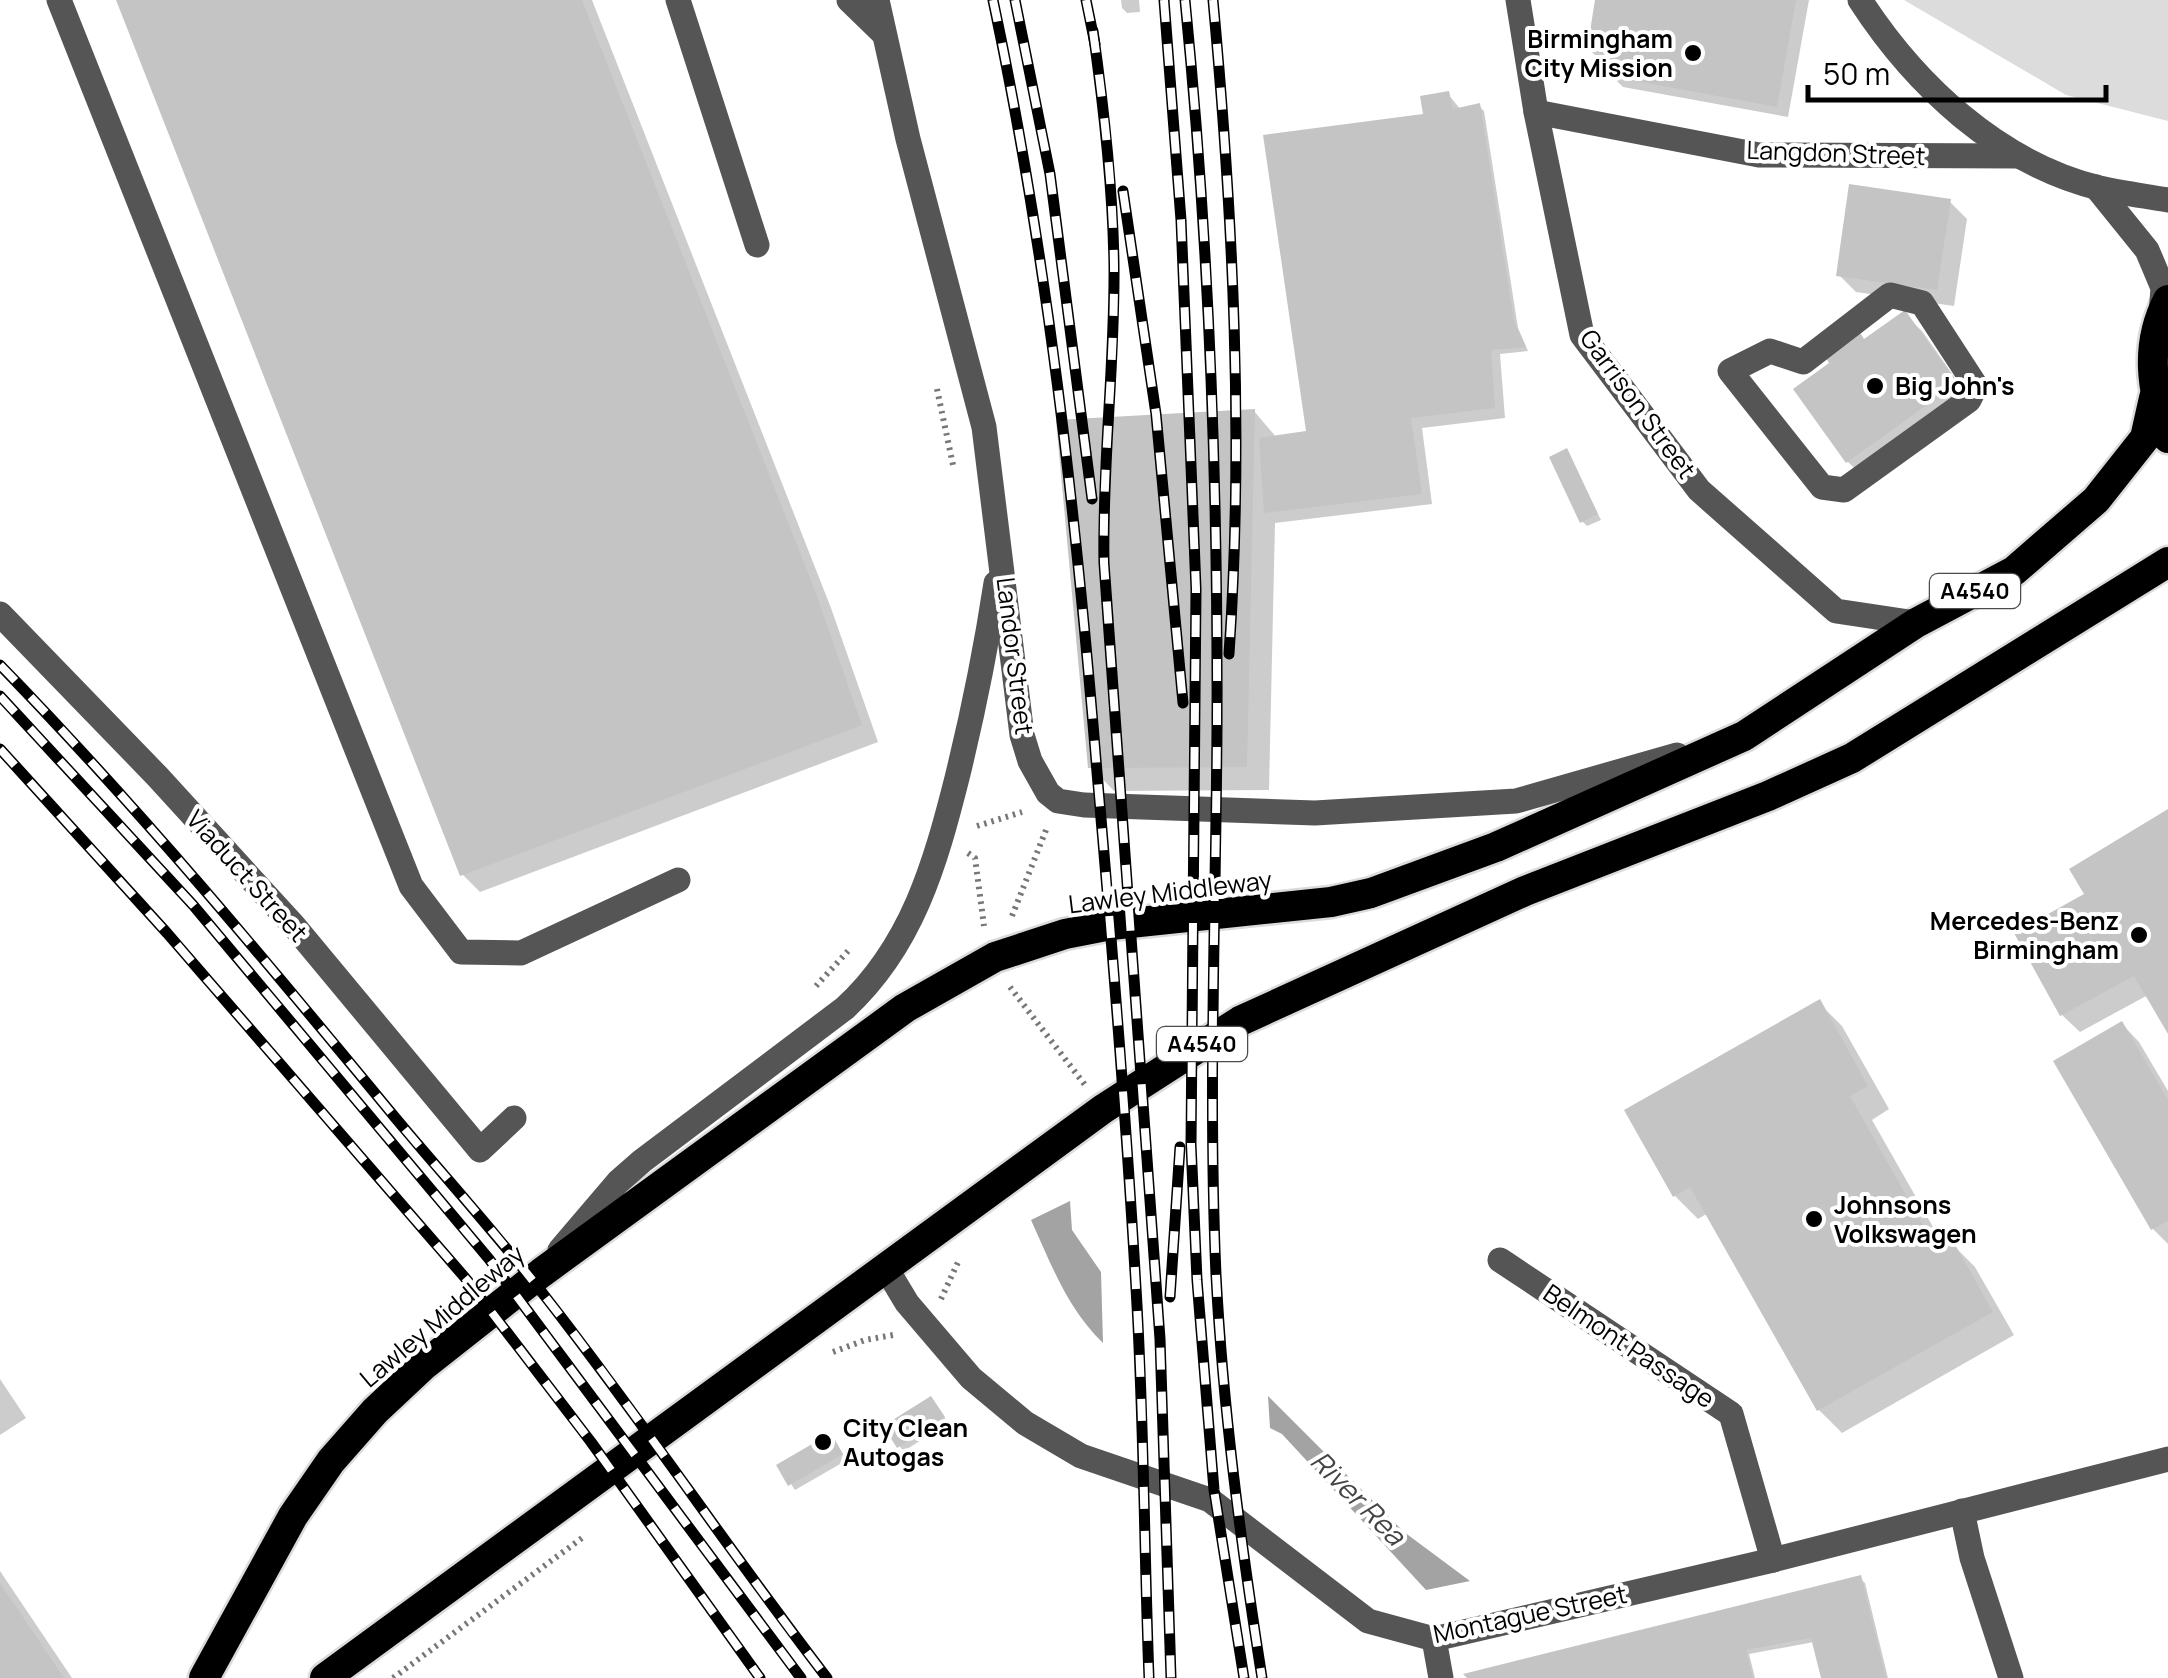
<svg xmlns="http://www.w3.org/2000/svg" width="2168" height="1678" font-family="Manrope,sans-serif">
<rect width="100%" height="100%" fill="#fff"/>
<polygon fill="#dcdcdc" points="1904,0 2168,0 2168,121 2066,95"/>
<g fill="#a3a3a3">
<path d="M1070 1201 1072 1230 1101 1272 1103 1343C1067 1308 1052 1266 1031 1220Z"/>
<polygon points="1268,1396 1404,1532 1470,1581 1426,1590 1282,1434 1270,1428"/>
</g>
<g fill="#0003">
<polygon points="119,0 592,0 831,608 878,742 480,892 462,874"/>
<polygon points="1121,0 1139,0 1140,12 1127,13 1122,8"/>
<polygon points="1598,0 1809,0 1788,117 1623,87 1611,75 1613,63 1601,61 1590,50"/>
<polygon points="1448,94 1461,110 1479,106 1484,111 1518,328 1528,351 1500,354 1505,418 1422,428 1432,504 1275,523 1269,790 1114,791 1091,767 1254,411 1277,438 1309,433 1426,116"/>
<polygon points="1949,201 1967,219 1954,306 1856,292 1839,275"/>
<polygon points="1904,314 1922,331 1972,402 1866,479 1848,462 1796,390"/>
<polygon points="1566,451 1601,520 1587,526 1582,521"/>
<polygon points="2168,812 2168,1029 2148,995 2080,1032 2062,1015 2018,934 2088,895"/>
<polygon points="1819,1003 1842,1026 1889,1109 1872,1120 1945,1248 1952,1244 1975,1267 2014,1335 1842,1433 1819,1410 1708,1213 1698,1219 1675,1196"/>
<polygon points="2122,1024 2139,1042 2168,1091 2168,1244 2153,1229"/>
<polygon points="0,1379 26,1418 0,1435"/>
<polygon points="936,1404 948,1423 904,1451 899,1446"/>
<polygon points="831,1436 847,1460 795,1490 779,1466"/>
<polygon points="0,1571 72,1678 0,1678"/>
<polygon points="1860,1578 1865,1583 1888,1678 1823,1678 1814,1642 1749,1654 1755,1678 1470,1678"/>
</g>
<g fill="#c4c4c4">
<polygon points="116,0 582,0 814,588 862,725 460,876"/>
<polygon points="1595,0 1796,0 1777,107 1609,76 1612,55 1587,50"/>
<polygon points="1449,91 1453,109 1480,103 1514,321 1526,347 1491,350 1495,408 1411,418 1422,494 1264,513 1259,438 1306,431 1263,135 1423,114 1420,96"/>
<polygon points="1849,184 1951,199 1937,290 1836,276"/>
<polygon points="1905,310 1957,383 1846,463 1793,389 1829,363 1825,356 1859,331 1864,339"/>
<polygon points="1255,409 1247,767 1088,768 1056,420"/>
<polygon points="1567,448 1598,514 1580,523 1549,457"/>
<polygon points="2168,809 2168,1034 2134,976 2060,1016 2014,933 2084,894 2069,869"/>
<polygon points="1820,999 1868,1086 1850,1096 1937,1250 1953,1241 1993,1312 1817,1411 1690,1187 1673,1197 1624,1110"/>
<polygon points="2122,1021 2168,1100 2168,1221 2151,1230 2053,1061"/>
<polygon points="931,1396 945,1417 897,1448 883,1426"/>
<polygon points="831,1433 843,1454 788,1486 776,1465"/>
<polygon points="1861,1575 1886,1678 1821,1678 1811,1638 1746,1650 1753,1678 1467,1678 1463,1674"/>
<polygon points="0,1583 60,1672 64,1678 0,1678"/>
</g>
<g fill="none" stroke-linecap="round" stroke-linejoin="round">
<g stroke="#dbdbdb" stroke-width="35">
<g id="highway">
<path d="M2168 300C2144 346 2152 391 2168 438"/>
<polyline points="204,1678 293,1516 331,1461 375,1411 423,1366 541,1273 905,1008 995,957 1065,934 1111,925 1331,902 1371,893 1496,847 1744,736 1916,623 2014,571 2096,500 2145,438 2154,398"/>
<polyline points="325,1678 1103,1109 1240,1021 1525,891 1768,796 1852,758 2168,562"/>
</g>
</g>
<g stroke="#777" stroke-width="6" stroke-dasharray="2.5 5" stroke-linecap="butt">
<polyline points="937,389 953,465"/>
<polyline points="977,826 1022,812"/>
<polyline points="968,853 975,858 984,926"/>
<polyline points="1012,916 1046,830"/>
<polyline points="816,986 848,951"/>
<polyline points="1010,987 1085,1085"/>
<polyline points="941,1299 959,1260"/>
<polyline points="833,1352 865,1340 893,1335"/>
<polyline points="393,1678 582,1538"/>
</g>
<g stroke="#555" stroke-width="25">
<polyline points="59,0 411,886 461,952 521,953 678,880"/>
<polyline points="678,0 757,245"/>
<polyline points="849,0 884,34"/>
<polyline points="877,0 908,139 984,427 1022,735 1030,761 1048,793 1058,801 1084,805 1315,813 1516,801 1677,755"/>
<polyline points="1518,0 1536,112 1582,335 1699,490 1836,611 1916,623"/>
<path d="M1860 0C1915 85 1998 163 2099 188 2122 193 2145 196 2168 200"/>
<polyline points="1536,112 1759,155 2019,156"/>
<polyline points="2096,187 2147,250 2163,288 2161,314"/>
<polygon points="1890,295 1922,303 1976,386 1969,400 1844,490 1822,487 1730,371 1770,351 1803,362"/>
<polyline points="0,614 157,776 294,926 480,1150 514,1118"/>
<path d="M560 1250 618 1182 642 1161 845 1008C912 946 935 865 957 778 973 713 986 649 996 583"/>
<polyline points="1500,1260 1731,1414 1773,1560"/>
<polyline points="886,1268 907,1303 971,1378 1025,1423 1081,1456 1210,1500 1368,1621 1434,1639 1773,1560 2168,1459"/>
<polyline points="1962,1511 1972,1558 2011,1678"/>
<polyline points="1434,1639 1441,1678"/>
</g>
<use href="#highway" stroke="#000" stroke-width="30"/>
<g stroke="#000" stroke-width="11">
<g id="rail">
<path d="M993 0C1047 254 1076 514 1097 772 1112 944 1126 1116 1136 1288 1144 1418 1144 1548 1149 1678"/>
<polyline points="1015,0 1050,174 1092,499"/>
<polyline points="1086,0 1095,44"/>
<polyline points="1164,0 1181,220 1196,589 1191,1144 1197,1280 1214,1490 1244,1678"/>
<path d="M1185 0C1209 241 1218 484 1217 726 1216 909 1208 1092 1216 1275 1223 1410 1241 1544 1262 1678"/>
<path d="M1213 0C1233 217 1244 436 1229 654"/>
<path d="M1093 31C1104 109 1113 187 1114 266 1115 365 1102 464 1104 563L1160 1339 1171 1678"/>
<polyline points="1123,191 1156,414 1183,703"/>
<path d="M0 665C139 808 266 961 393 1115 443 1175 496 1233 544 1295 642 1420 730 1552 827 1678"/>
<polyline points="0,696 193,905 489,1259 801,1678"/>
<polyline points="0,749 167,933 467,1280 591,1442 760,1678"/>
<polyline points="1170,1297 1180,1147"/>
</g>
</g>
<use href="#rail" stroke="#fff" stroke-width="8" stroke-dasharray="22" stroke-linecap="butt"/>
</g>
<g fill="#000" stroke="#fff" stroke-width="4">
<circle cx="1693" cy="53" r="10"/>
<circle cx="1875" cy="386" r="10"/>
<circle cx="2139" cy="935" r="10"/>
<circle cx="1814" cy="1219" r="10"/>
<circle cx="823" cy="1442" r="10"/>
</g>
<g text-anchor="middle" stroke-width="8" stroke-linejoin="round" paint-order="stroke">
<g fill="#fff" stroke="#4c4c4c" stroke-width="2.5">
<rect x="1930" y="574" width="90" height="34" rx="8"/>
<rect x="1157" y="1027" width="90" height="34" rx="8"/>
</g>
<g font-size="22" font-weight="bold" fill="#000">
<text x="1975" y="599">A4540</text>
<text x="1202" y="1052">A4540</text>
</g>
<g font-size="25" font-weight="bold" fill="#000" stroke="#fff" text-anchor="start">
<text x="1673" y="48" text-anchor="end">Birmingham<tspan x="1673" dy="29">City Mission</tspan></text>
<text x="1895" y="395">Big John's</text>
<text x="2119" y="930" text-anchor="end">Mercedes-Benz<tspan x="2119" dy="29">Birmingham</tspan></text>
<text x="1834" y="1214">Johnsons<tspan x="1834" dy="29">Volkswagen</tspan></text>
<text x="843" y="1437">City Clean<tspan x="843" dy="29">Autogas</tspan></text>
</g>
<g font-size="25" fill="#000" stroke="#fff">
<text transform="translate(1836 153) rotate(2)" y="9">Langdon Street</text>
<text transform="translate(1638 404) rotate(54)" y="9">Garrison Street</text>
<text transform="translate(1015 656) rotate(83)" y="9">Landor Street</text>
<text transform="translate(247 876) rotate(48)" y="9">Viaduct Street</text>
<text transform="translate(1170 892) rotate(-7)" y="9">Lawley Middleway</text>
<text transform="translate(442 1316) rotate(-40)" y="9">Lawley Middleway</text>
<text transform="translate(1629 1346) rotate(34)" y="9">Belmont Passage</text>
<text transform="translate(1530 1614) rotate(-12)" y="9">Montague Street</text>
</g>
<g font-size="28" font-style="italic" fill="#444" stroke="#fff">
<text transform="translate(1358 1498) rotate(45)" y="10">River Rea</text>
</g>
</g>
<path d="M1808 85v15h298v-15" fill="none" stroke="#000000" stroke-width="5"/>
<text x="1823" y="85" font-size="30" fill="#000000" stroke="#ffffff" stroke-width="8" paint-order="stroke">50 m</text>
</svg>
